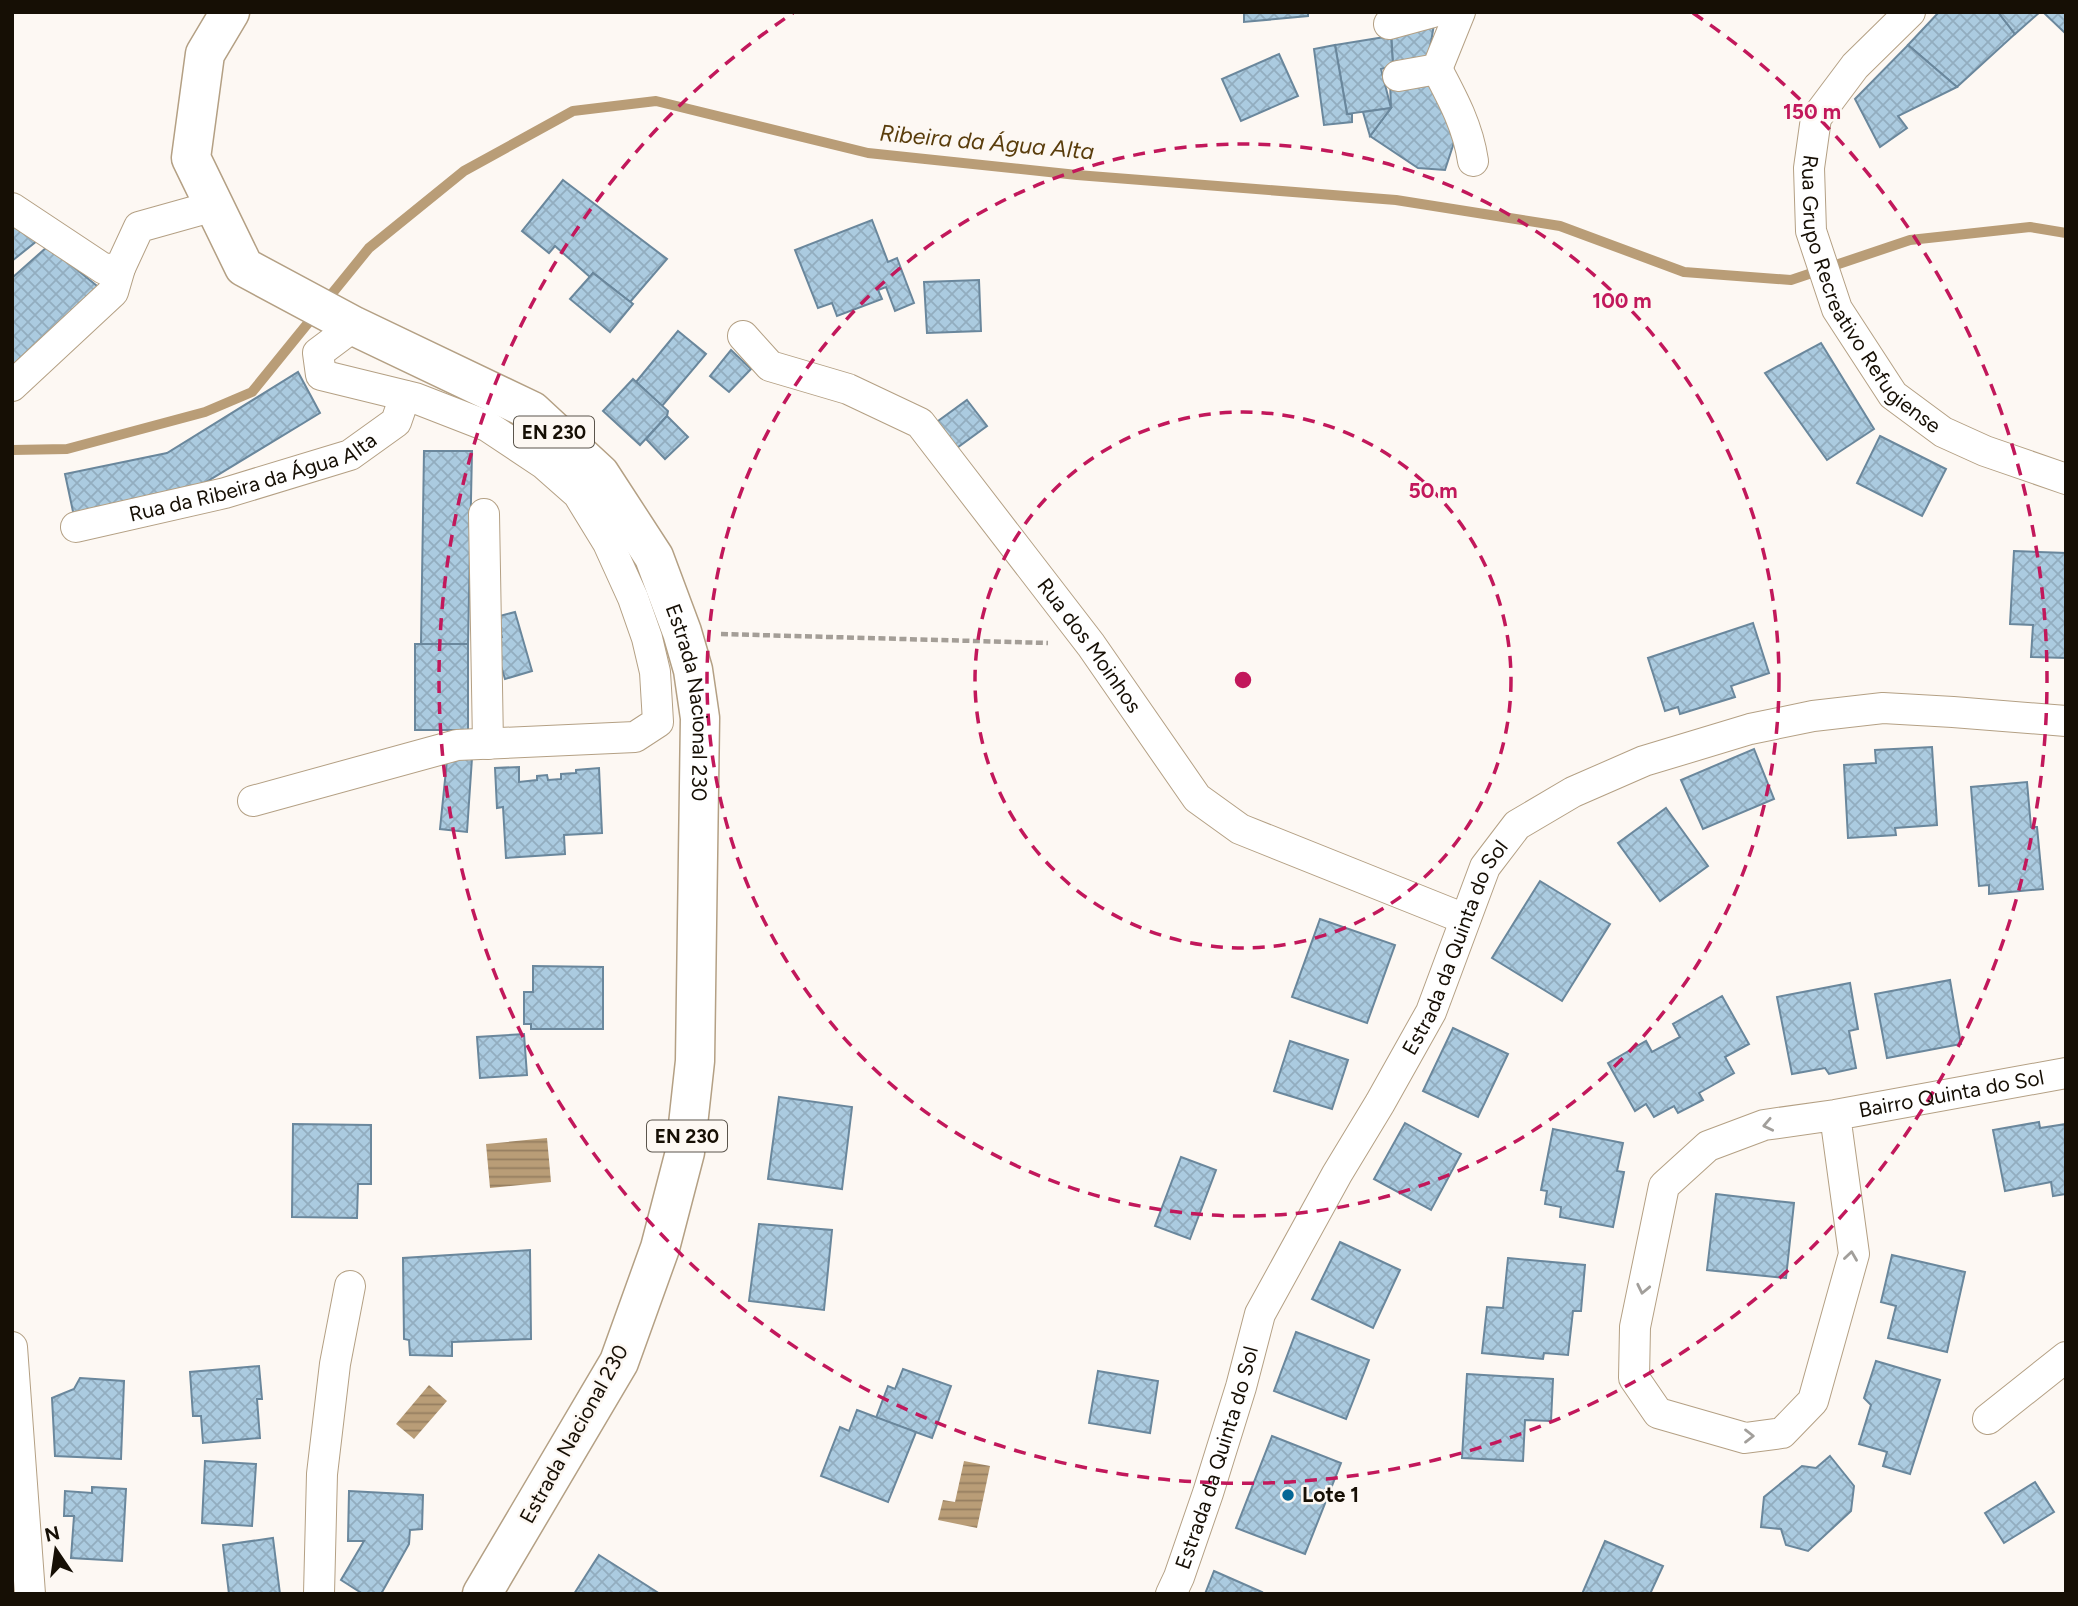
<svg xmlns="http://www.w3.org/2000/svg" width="2078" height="1606" font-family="Figtree,sans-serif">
<defs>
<pattern id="water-rules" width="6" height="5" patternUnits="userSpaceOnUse" patternTransform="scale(1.75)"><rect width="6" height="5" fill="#b99d77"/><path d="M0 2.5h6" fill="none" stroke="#957e60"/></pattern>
<pattern id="building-cross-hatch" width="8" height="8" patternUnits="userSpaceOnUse" patternTransform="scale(1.75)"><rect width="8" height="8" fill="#abcbe0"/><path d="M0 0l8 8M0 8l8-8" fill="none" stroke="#92adbf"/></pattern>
</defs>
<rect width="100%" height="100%" fill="#fdf8f3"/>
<g fill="url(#water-rules)">
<polygon points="547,1138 551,1182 490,1188 486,1144"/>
<polygon points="429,1385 447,1401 414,1439 396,1424"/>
<polygon points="964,1461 990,1466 977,1528 938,1520 943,1500 955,1502"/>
</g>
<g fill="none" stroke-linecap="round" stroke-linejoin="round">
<polyline stroke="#b99d77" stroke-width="10" points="12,450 67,449 205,412 252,392 369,248 464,171 573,111 656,101 868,153 1077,175 1396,200 1560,226 1684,272 1791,280 1910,240 2030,227 2066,233"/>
</g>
<g fill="url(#building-cross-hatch)" stroke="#6a879c" stroke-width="2">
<polygon points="1244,12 1308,12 1308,16 1244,22"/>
<polygon points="1939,12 1998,12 2015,34 1957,87 1908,45"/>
<polygon points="1998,12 2040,12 2015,34"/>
<polygon points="2043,12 2066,12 2066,34"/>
<polygon points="1434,24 1428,61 1393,66 1391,29"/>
<polygon points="1391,36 1393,66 1381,69 1391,108 1347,114 1335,45"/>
<polygon points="1335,45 1347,114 1352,114 1352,122 1324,125 1314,49"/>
<polygon points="1908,45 1957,87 1898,116 1907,128 1880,147 1855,99"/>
<polygon points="1279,54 1298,96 1241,121 1222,79"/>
<polygon points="1432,75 1459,127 1445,170 1418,168 1370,136 1391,108 1390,82"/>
<polygon points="1391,108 1370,136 1363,112"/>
<polygon points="563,180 667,259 630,302 593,273 590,277 555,246 549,253 522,231"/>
<polygon points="872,220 888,262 897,258 914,303 895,311 886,287 878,290 882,299 837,316 832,303 818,308 795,250"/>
<polygon points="12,224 38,240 12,261"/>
<polygon points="48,246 102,290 12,369 12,278"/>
<polygon points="593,273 633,304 610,332 570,299"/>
<polygon points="979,280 981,331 927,333 924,282"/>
<polygon points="678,331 706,354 662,406 636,382"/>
<polygon points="1821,343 1874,429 1827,460 1765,373"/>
<polygon points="731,350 751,369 729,392 710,376"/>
<polygon points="298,372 320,413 188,493 75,521 65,474 167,453"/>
<polygon points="633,379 668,411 667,416 640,445 603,411"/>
<polygon points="967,400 987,426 954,450 934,424"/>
<polygon points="667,416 688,437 665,459 646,439"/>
<polygon points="1880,436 1946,469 1922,516 1857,483"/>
<polygon points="424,451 472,451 468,644 421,644"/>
<polygon points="2014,551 2066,553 2066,658 2031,657 2033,625 2010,624"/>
<polygon points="515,612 532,671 505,679 493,640 502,637 496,617"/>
<polygon points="1753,623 1769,673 1731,686 1735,697 1680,714 1678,707 1665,711 1648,658"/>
<rect x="415" y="644" width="53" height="86"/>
<polygon points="1932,747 1937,825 1895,828 1896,835 1848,838 1844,765 1876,763 1875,750"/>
<polygon points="1754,749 1774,799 1703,829 1681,780"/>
<polygon points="472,758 467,832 440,829 447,760"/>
<polygon points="519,767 519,782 537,780 537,776 547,775 548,780 561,779 561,774 576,773 576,770 599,768 602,833 564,835 565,854 506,858 503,807 497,808 495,768"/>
<polygon points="2027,782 2031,827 2037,827 2043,889 1989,894 1989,885 1979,886 1971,787"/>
<polygon points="1666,808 1708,866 1660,901 1618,843"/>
<polygon points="1540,881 1610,924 1562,1001 1492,958"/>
<polygon points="1320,919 1395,945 1367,1023 1292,997"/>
<polygon points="533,966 603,967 603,1029 531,1029 531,1024 524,1024 524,992 533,992"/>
<polygon points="1950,980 1961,1044 1887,1058 1875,994"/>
<polygon points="1850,983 1858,1029 1849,1031 1856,1068 1829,1074 1825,1068 1792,1074 1777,997"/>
<polygon points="1722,996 1749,1044 1725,1057 1734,1073 1699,1093 1703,1100 1678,1113 1674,1106 1654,1117 1646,1104 1635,1111 1608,1063 1646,1041 1652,1052 1680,1037 1673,1024"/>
<polygon points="1453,1028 1508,1054 1478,1117 1423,1091"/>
<polygon points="524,1034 527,1075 480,1078 477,1037"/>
<polygon points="1290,1041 1348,1060 1332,1109 1274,1091"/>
<polygon points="779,1097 852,1107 842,1189 768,1179"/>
<polygon points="2039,1122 2040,1128 2066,1124 2066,1194 2053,1196 2051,1182 2005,1191 1993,1130"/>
<polygon points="1405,1123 1461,1154 1431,1210 1374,1179"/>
<polygon points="293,1124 371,1125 371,1184 358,1184 357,1218 292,1217"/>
<polygon points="1553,1129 1623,1143 1617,1171 1624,1172 1613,1227 1560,1217 1561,1207 1545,1204 1547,1191 1541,1190"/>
<polygon points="1181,1157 1216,1170 1190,1239 1155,1226"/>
<polygon points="1716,1194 1794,1203 1786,1278 1707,1270"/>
<polygon points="759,1224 832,1230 824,1310 749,1301"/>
<polygon points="1340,1242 1400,1270 1373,1328 1312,1299"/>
<polygon points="530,1250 531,1339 452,1342 452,1356 410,1355 409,1340 404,1339 403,1258"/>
<polygon points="1892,1255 1965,1272 1947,1352 1888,1338 1896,1306 1881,1302"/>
<polygon points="1508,1258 1585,1265 1581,1311 1573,1311 1568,1355 1544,1353 1543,1359 1482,1353 1487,1307 1503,1308"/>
<polygon points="1296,1332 1369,1360 1346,1419 1274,1391"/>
<polygon points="1876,1361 1940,1380 1910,1474 1883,1466 1887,1452 1859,1444 1871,1405 1864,1398"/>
<polygon points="259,1366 262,1399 257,1399 260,1438 203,1443 201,1416 193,1416 190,1372"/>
<polygon points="903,1369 951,1386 932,1438 876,1418 888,1386 895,1389"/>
<polygon points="1098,1371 1158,1381 1150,1433 1089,1423"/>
<polygon points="1467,1374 1553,1379 1551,1421 1525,1420 1523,1461 1462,1458"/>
<polygon points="80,1378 124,1381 121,1459 55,1456 52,1398 74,1389"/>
<polygon points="857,1410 916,1432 888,1502 821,1476 840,1427 849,1431"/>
<polygon points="1272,1436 1341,1463 1305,1554 1236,1528"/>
<polygon points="1830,1456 1854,1486 1851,1511 1808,1551 1786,1545 1781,1529 1761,1527 1764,1497 1802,1466 1816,1468"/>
<polygon points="205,1461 256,1464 252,1526 202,1523"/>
<polygon points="2035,1482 2054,1512 2004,1543 1985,1513"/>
<polygon points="92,1487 126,1489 122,1561 71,1558 74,1516 64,1516 65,1491 92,1493"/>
<polygon points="349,1491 423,1495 422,1529 410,1530 409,1544 381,1594 363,1594 341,1580 364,1541 348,1541"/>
<polygon points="273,1538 280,1594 229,1594 223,1545"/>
<polygon points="1605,1541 1663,1566 1650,1594 1582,1594"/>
<polygon points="599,1555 660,1594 574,1594"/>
<polygon points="1214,1571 1262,1592 1261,1594 1205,1594"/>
</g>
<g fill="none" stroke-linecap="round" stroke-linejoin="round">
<g stroke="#b4a084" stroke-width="32">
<g id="street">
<path id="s1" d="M1910 12 1855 66 1816 118 1809 168 1811 231 1837 309 1893 395 1943 432 1985 451 2066 479"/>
<polyline points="1389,24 1433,12"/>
<path d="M1437 69C1453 99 1468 127 1473 161"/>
<polyline points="1398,76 1437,69 1460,12"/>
<polyline points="12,208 104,269 120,268 139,227 214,206"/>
<path id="s2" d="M743 336 770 366 848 389 920 423 1091 645 1197 798 1240 829 1465 919"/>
<polyline points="12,386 113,292 120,268"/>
<polyline points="484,514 488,744"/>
<path id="s3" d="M76 527 225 493 350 455 396 422 405 396"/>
<polyline points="253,801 457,745 635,737 658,722 655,672 647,638 633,598 608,543 578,494 544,464 487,426 415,398 321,375 318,353 354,326"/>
<path id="s4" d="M1835 1115 1854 1254 1813 1401 1782 1433 1745 1438 1658 1413 1634 1378 1635 1327 1664 1186 1708 1146 1764 1125 1835 1115 2066 1073"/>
<polyline points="12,1347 30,1594"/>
<polyline points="1988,1419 2066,1357"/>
<polyline points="319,1594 322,1474 335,1364 350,1286"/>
<path id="s5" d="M1171 1594 1179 1577 1208 1493 1241 1387 1260 1314 1337 1174 1380 1103 1431 1012 1485 867 1517 825 1573 792 1644 761 1750 729 1813 716 1883 708 1953 712 2066 721"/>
</g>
</g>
<g stroke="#b4a084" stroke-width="41">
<g id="primary">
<path id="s6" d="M230 12 205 54 191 158 244 267 354 326 532 411 600 474 654 557 682 632 693 670 700 718 695 1061 685 1152 660 1248 619 1362 482 1594"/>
</g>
</g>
<polyline stroke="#a49e97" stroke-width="4.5" stroke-dasharray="7 3.5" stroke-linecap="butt" points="721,634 1048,643"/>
<use href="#street" stroke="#fff" stroke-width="30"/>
<use href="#primary" stroke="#fff" stroke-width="38"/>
</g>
<defs><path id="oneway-chevron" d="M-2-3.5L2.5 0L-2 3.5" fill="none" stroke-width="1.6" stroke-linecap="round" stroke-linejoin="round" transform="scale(1.75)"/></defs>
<g stroke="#a29f9b">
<use href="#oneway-chevron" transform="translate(1768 1125) rotate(168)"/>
<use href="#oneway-chevron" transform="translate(1851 1256) rotate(-82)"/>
<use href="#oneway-chevron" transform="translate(1643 1289) rotate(102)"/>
<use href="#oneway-chevron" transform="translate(1749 1436)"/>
</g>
<g fill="none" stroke="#c2185b" stroke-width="3.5" stroke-dasharray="12 9">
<circle cx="1243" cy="680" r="268"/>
<circle cx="1243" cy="680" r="536"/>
<path d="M1693 13A804 804 0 1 1 793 13"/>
</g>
<circle fill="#056796" stroke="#fdf8f3" stroke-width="2.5" cx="1288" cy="1495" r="7"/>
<g text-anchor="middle" stroke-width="5" stroke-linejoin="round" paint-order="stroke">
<g fill="#fdf8f3" stroke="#5b554c" stroke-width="2">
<rect x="514" y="416.5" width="80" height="31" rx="5"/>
<rect x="647" y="1120.5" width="80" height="31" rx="5"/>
</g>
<g font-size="19" font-weight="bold" fill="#160f05">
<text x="554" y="439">EN 230</text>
<text x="687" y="1143">EN 230</text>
</g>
<g font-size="21" fill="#160f05" stroke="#fdf8f3">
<text dy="7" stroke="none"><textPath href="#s1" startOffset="338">Rua Grupo Recreativo Refugiense</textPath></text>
<text dy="7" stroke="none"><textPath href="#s3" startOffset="184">Rua da Ribeira da Água Alta</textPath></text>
<text dy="7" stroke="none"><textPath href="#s2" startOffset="481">Rua dos Moinhos</textPath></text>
<text dy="7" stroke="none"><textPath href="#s6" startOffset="940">Estrada Nacional 230</textPath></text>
<text dy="7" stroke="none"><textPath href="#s5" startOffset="710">Estrada da Quinta do Sol</textPath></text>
<text dy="7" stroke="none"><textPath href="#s4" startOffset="1012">Bairro Quinta do Sol</textPath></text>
<text transform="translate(574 1434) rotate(-61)" y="7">Estrada Nacional 230</text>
<text dy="7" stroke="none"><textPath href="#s5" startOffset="144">Estrada da Quinta do Sol</textPath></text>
</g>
<g font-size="21" font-weight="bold" fill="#160f05" stroke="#fdf8f3" text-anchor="start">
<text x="1302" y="1502">Lote 1</text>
</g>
<g font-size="23" font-style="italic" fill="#5a3d0c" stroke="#fdf8f3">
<text transform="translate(987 142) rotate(5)" y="8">Ribeira da Água Alta</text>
</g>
</g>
<circle cx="1243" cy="680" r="10" fill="#c2185b" stroke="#fdf8f3" stroke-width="3.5"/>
<g font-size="21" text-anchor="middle" font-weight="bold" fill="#c2185b" stroke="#fdf8f3" stroke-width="5" stroke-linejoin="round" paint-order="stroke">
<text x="1812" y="119">150 m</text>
<text x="1622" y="308">100 m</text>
<text x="1433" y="498">50 m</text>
</g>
<rect width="2078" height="1606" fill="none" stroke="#160f05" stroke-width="28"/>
<g transform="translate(56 1550) rotate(347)" stroke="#fdf8f3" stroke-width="5" paint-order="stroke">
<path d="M0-5L12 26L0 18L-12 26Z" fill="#160f05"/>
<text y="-10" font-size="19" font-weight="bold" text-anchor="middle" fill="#160f05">N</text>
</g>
</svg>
